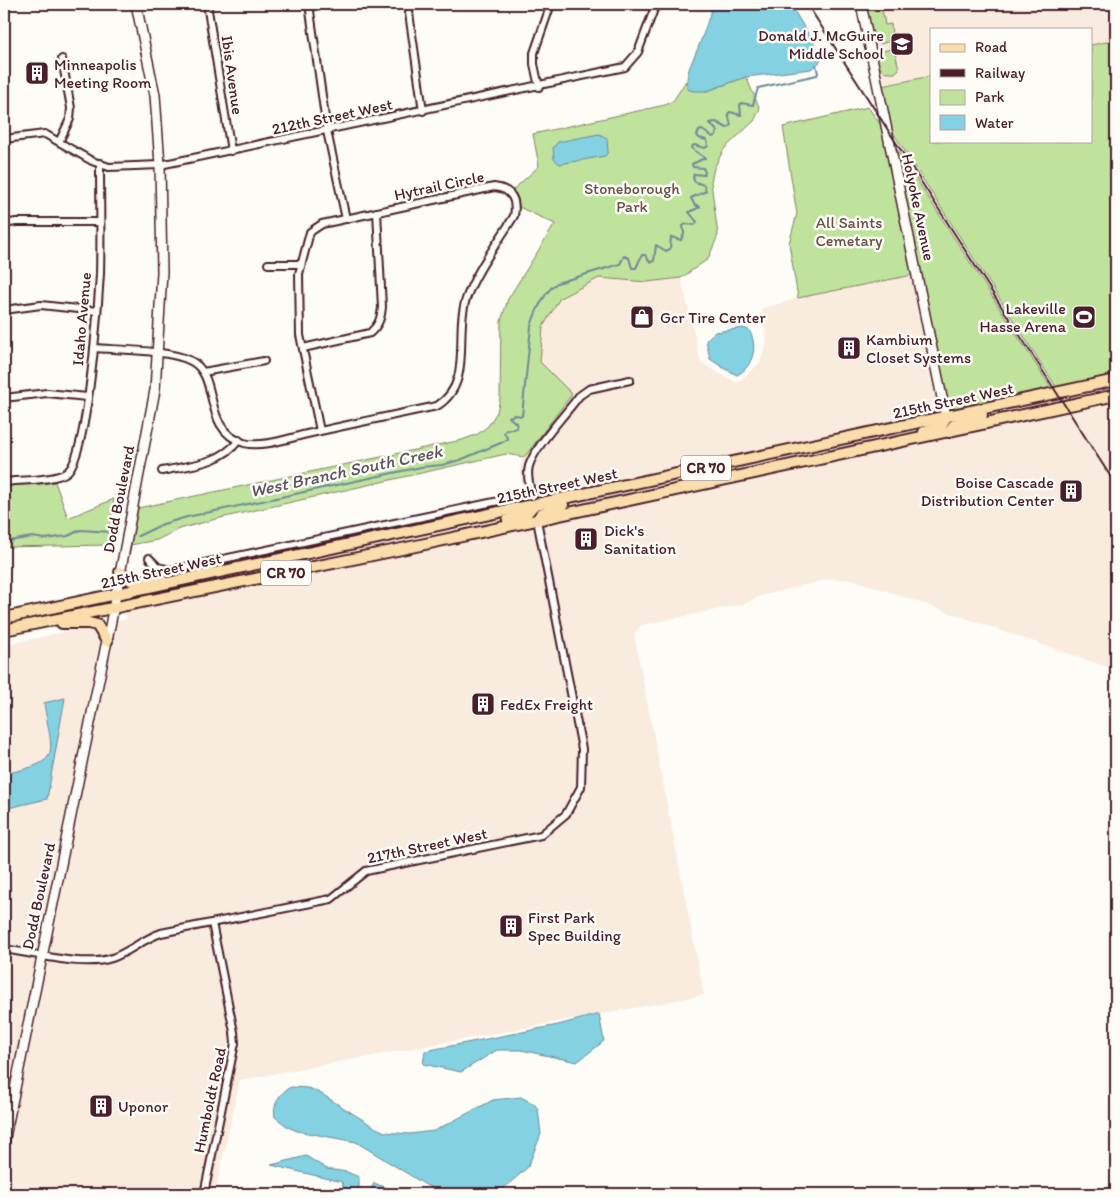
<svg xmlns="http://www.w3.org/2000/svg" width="1120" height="1198" font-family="Itim,sans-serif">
<rect width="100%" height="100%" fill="#fdfcf7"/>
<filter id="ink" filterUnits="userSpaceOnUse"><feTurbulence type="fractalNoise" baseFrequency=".02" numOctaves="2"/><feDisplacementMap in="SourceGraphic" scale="10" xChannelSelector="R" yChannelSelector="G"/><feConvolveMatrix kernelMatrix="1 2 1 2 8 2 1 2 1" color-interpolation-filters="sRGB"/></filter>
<g filter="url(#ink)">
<g fill="#f9ebdd">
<polygon points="865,4 1116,4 1116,40 1091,45 1091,29 931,29 931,76 882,85"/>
<polygon points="923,274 948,402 958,410 1116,376 1116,670 852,579 830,579 760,596 744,604 641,625 634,634 704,995 240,1080 215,1194 4,1194 4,645 126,619 122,588 525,503 520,469 523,457 572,394 540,362 543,327 560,298 599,278 647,282 681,278 701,363 737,383 760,363 767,342 761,309 798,298"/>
</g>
<g fill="#bfe29c" stroke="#848064">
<polygon points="866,4 881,4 885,25 891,24 892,36 890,41 881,44 873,39"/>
<polygon points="1116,40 1116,376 1058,390 892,131 882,86 931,76 931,141 1091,141 1091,45"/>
<path d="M894 48 899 69 895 73C880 74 878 65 876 53Z"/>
<polygon points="746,77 760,109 754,121 724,149 714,168 711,182 718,235 708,259 681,278 647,282 599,278 560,298 543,327 540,362 572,394 526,455 523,457 506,454 216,519 179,529 157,540 130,545 138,508 462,440 478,434 488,426 497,412 500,399 501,321 508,299 555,224 519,207 513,190 539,166 533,134 665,105 673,101 686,81 687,89 707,91"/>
<polygon points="868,107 883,128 913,275 798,298 789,243 797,214 783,127"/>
<polygon points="895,146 1053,391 958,410 953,408 948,402"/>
<polygon points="55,482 68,518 114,499 107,545 4,547 4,486"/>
</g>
<g fill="#83d1e1" stroke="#6c8a98">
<path d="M713 4H790L821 55V61L811 69 746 77 707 91H693L687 89C685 71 694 59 700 43 705 30 709 17 713 4Z"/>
<polygon points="599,134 607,138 608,152 605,156 560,164 554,159 553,148 558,142"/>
<path d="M743 328 749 330C758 344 754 367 737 375L725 369 710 359 706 340 715 332Z"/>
<path d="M65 698 47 799 8 808 4 802V774C64 761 52 756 44 703Z"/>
<polygon points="599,1014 604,1041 577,1062 521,1050 497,1050 461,1072 423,1064 425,1051 558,1025"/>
<path d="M291 1087 308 1088 320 1093 376 1128 385 1132 409 1134 434 1131 493 1100 521 1097 534 1104 538 1109 541 1134 528 1167 503 1189 489 1194H450L429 1187 356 1142 297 1131 288 1127 275 1117C272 1105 280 1092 291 1087Z"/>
<polygon points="306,1156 327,1169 347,1172 359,1177 359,1194 345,1194 342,1182 271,1165"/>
<polygon points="374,1183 402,1194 369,1194"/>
</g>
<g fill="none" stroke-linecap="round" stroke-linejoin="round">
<g stroke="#6c8a98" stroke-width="2">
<path d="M138 536 163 524 187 517 421 467 442 465 460 460 503 442 508 439 504 433 506 430 517 428 516 423 509 417 514 415 522 416 531 326C536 311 544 292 557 283L620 264 624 256 629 258 632 268H636L642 255H645L650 262 654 261 656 245 666 251 670 249 671 237 681 240 684 234 683 226 686 224 695 225 697 222 689 212 700 207 694 204 691 198 706 191 704 185 695 182 693 178 694 174 704 175 705 172 703 168 693 167 692 164 705 158 691 148 694 145 705 148 708 146 707 140 699 138 697 135 699 131 702 130 713 137 716 135 717 131 710 123 716 122 727 128 731 125 728 114 730 112 741 115 740 106 741 103 753 105 758 88 817 75 818 73 816 65"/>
<polyline points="4,542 32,537 45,539 68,536 80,530 112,532"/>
</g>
<g stroke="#4a1f2b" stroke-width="10">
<g id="street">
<polyline points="207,4 231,151"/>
<polyline points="309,4 327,131 346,219"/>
<polyline points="410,4 409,13 423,111"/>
<polyline points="539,87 534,64 534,53 551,4"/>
<polyline points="4,139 45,134 92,161 109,167 160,165 625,67 638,52 656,4"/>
<polyline points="60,140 70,119 71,108 62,59"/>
<polyline points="4,224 16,222 100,222"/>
<polyline points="268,264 301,264"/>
<polyline points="4,310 41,305 97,311"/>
<path d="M94 348C119 350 170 350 191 361 221 376 201 430 244 443 262 448 289 438 307 434 351 424 394 415 437 406 474 383 454 335 466 299 476 270 498 243 514 216 517 200 512 189 494 187L322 224 310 232 299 274 300 335 320 431"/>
<path d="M303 348 370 333C379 325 381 318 382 307L377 212"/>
<polyline points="203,372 264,361"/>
<polyline points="4,398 47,393 87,397"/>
<path d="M162 471C190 465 221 464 239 440"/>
<path d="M4 482C19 480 56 481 67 472 88 456 98 306 100 274 101 237 100 200 100 163"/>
<path d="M532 496C530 486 526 476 529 466 535 446 566 414 579 396L589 389 630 380"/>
<polyline points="149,558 158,567 171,570 532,494"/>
<path d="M4 949C34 953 83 968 112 958 129 952 143 939 161 933L331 899 366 871 541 835 566 814 581 787 582 749 537 520"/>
<polyline points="204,1194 235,1043 234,1032 212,923"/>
</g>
</g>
<g stroke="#4a1f2b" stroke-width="12">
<g id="secondary">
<polyline points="861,4 946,417"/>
<polyline points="4,1142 111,621 155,390 162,272 160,165 155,95 136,4"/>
</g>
</g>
<g stroke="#4a1f2b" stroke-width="14">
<g id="primary">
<polyline points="924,432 941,426 946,417"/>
<polyline points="949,432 954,425 982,415"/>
<polyline points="508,520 525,515 534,505"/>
<polyline points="537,520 541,514 563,505"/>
<polyline points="120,572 132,581 162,580"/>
<polyline points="4,618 1116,380"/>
<polyline points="62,623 88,623 97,625 107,641"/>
<polyline points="4,630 397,550 1116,395"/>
</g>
</g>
<use href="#street" stroke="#fdfcf7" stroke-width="6"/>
<use href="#secondary" stroke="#fdfcf7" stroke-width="9"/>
<use href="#primary" stroke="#faddab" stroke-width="10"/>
<polyline stroke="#4a1f2b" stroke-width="2" points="807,4 1116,485"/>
</g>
</g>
<defs>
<g id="school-square" transform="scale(1.25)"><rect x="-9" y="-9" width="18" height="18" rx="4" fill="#4a1f2b" stroke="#fdfcf7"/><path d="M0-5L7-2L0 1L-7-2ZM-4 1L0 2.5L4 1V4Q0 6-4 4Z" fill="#fff"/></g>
<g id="building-square" transform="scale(1.25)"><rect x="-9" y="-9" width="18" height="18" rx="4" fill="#4a1f2b" stroke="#fdfcf7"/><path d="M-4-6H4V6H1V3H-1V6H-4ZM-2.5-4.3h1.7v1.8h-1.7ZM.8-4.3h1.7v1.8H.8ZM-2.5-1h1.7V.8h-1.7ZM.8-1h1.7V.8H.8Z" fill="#fff"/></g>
<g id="shop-square" transform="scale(1.25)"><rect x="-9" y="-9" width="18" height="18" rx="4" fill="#4a1f2b" stroke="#fdfcf7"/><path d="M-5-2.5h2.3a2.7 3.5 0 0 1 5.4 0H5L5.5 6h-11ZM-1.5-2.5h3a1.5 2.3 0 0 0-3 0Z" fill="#fff"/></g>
<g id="stadium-square" transform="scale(1.25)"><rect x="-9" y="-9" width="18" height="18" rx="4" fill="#4a1f2b" stroke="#fdfcf7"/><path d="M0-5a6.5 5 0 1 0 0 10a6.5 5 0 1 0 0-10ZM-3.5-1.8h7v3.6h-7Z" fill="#fff"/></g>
</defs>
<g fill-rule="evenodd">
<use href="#school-square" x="902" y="44"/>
<use href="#building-square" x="37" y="73"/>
<use href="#shop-square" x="642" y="317"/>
<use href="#stadium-square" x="1084" y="317"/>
<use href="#building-square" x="849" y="348"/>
<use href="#building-square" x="1071" y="491"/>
<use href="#building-square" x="586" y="539"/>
<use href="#building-square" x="483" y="704"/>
<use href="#building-square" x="511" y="926"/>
<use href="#building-square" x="101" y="1106"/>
</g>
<g text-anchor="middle" stroke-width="5" stroke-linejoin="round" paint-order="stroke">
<g fill="#fdfcf7" stroke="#806168" stroke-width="1">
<rect x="681" y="455.5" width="50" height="25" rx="4"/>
<rect x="261" y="560.5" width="50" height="25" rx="4"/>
</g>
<g font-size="15" font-weight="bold" fill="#4a1f2b">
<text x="706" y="473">CR 70</text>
<text x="286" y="578">CR 70</text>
</g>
<g font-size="16" fill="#4a1f2b" stroke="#fdfcf7" text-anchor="start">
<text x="884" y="41" text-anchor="end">Donald J. McGuire<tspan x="884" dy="18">Middle School</tspan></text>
<text x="54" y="70">Minneapolis<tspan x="54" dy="18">Meeting Room</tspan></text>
<text x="1066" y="314" text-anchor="end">Lakeville<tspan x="1066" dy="18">Hasse Arena</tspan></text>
<text x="660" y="323">Gcr Tire Center</text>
<text x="866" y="345">Kambium<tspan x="866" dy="18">Closet Systems</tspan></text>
<text x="1054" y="488" text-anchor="end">Boise Cascade<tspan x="1054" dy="18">Distribution Center</tspan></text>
<text x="604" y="536">Dick's<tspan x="604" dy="18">Sanitation</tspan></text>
<text x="500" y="710">FedEx Freight</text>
<text x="528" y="923">First Park<tspan x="528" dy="18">Spec Building</tspan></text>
<text x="118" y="1112">Uponor</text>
</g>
<g font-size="16" fill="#4a1f2b" stroke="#fdfcf7">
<text transform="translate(233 75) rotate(82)" y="6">Ibis Avenue</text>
<text transform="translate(332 116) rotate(-12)" y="6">212th Street West</text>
<text transform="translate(439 185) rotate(-12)" y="6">Hytrail Circle</text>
<text transform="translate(919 207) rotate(78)" y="6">Holyoke Avenue</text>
<text transform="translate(81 319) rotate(-85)" y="6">Idaho Avenue</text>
<text transform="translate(953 400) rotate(-12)" y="6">215th Street West</text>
<text transform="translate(557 485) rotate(-12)" y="6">215th Street West</text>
<text transform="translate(118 499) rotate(-79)" y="6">Dodd Boulevard</text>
<text transform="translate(161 570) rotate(-12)" y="6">215th Street West</text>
<text transform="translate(427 845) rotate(-12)" y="6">217th Street West</text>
<text transform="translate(38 896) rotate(-78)" y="6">Dodd Boulevard</text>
<text transform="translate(209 1100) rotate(-78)" y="6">Humboldt Road</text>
</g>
<g font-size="16" fill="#675047" stroke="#fdfcf7">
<text x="632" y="194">Stoneborough<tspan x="632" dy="18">Park</tspan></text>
<text x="849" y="228">All Saints<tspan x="849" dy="18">Cemetary</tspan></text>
</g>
<g font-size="18" font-style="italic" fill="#5b5462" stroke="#fdfcf7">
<text transform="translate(346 471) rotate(-12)" y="6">West Branch South Creek</text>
</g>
</g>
<rect width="1120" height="1198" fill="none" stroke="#fdfcf7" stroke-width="20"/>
<rect x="10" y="10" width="1100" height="1178" fill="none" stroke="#4a1f2b" stroke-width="2" filter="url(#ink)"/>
<rect x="930" y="28" width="162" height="115" fill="#fdfcf7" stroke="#b5a4a5"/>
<rect x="940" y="44" width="25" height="8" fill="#faddab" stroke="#b5a4a5"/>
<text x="975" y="52" font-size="15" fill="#4a1f2b">Road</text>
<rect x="940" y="69" width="25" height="8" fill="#4a1f2b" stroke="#b5a4a5"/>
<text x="975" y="78" font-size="15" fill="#4a1f2b">Railway</text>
<rect x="940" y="90" width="25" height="15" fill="#bfe29c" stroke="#b5a4a5"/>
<text x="975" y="102" font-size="15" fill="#4a1f2b">Park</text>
<rect x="940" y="115" width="25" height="15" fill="#83d1e1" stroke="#b5a4a5"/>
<text x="975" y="128" font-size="15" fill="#4a1f2b">Water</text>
</svg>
